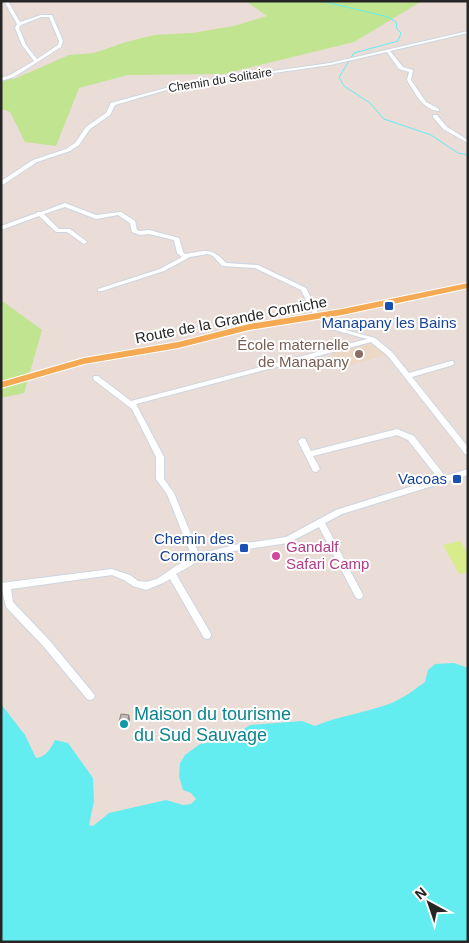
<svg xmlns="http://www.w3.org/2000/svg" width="469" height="943" font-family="Arial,sans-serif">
<rect width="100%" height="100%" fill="#eaddd7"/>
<polygon fill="#edd7c5" points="372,343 386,355 343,367 331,353"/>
<g fill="#c0e490">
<polygon points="246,1 422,1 354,42 224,74 128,75 79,88 56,146 25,142 10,112 1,109 1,75 14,79 69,55 94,53 126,42 154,35 192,33 234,26 267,16"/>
<polygon points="1,300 42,330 24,393 1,398"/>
</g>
<polygon fill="#d9ec8b" points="460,541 468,554 468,572 459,574 443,545"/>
<path fill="#64edf1" d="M454 663 468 668V942H1V704L25 735 36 758C46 757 51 748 55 740L68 743 93 778 94 801 89 825 93 826 109 813 166 800 183 805 191 804 196 799 191 793 183 790 179 776 180 763 185 755 200 744 227 740 250 725 302 721 315 726C339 716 364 713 389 704 402 699 414 690 425 682L428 670 435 664Z"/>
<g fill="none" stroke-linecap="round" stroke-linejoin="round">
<polyline stroke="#64edf1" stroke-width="1" points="322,1 388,17 396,22 397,29 401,33 398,41 354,53 339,77 344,86 370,103 384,119 431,135 458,153 468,155"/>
<g stroke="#ccd5e1" stroke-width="2">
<g id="minor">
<path d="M4 1H8L20 22 41 15H52L63 41 61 47 14 77 1 81V78L10 75 34 61 22 45 15 28 17 24ZM41 17H49L59 41 58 45 37 59 26 45 19 28 21 25Z"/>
<path d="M468 31V33L390 51 403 67 413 70 411 80 426 102 439 109V111C422 109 415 93 407 80L409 72 399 69 387 52 330 65 180 86 115 105 110 115 90 129 79 145 70 151 37 162 1 186V181L33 160 66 149 75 143 86 127 106 113 111 103 180 84 330 63Z"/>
<polygon points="433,115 437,115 447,127 468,140 468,143 443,129 433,117"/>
<path d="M65 203 96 215 121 212 135 221 137 230 140 231 149 230 179 238 183 252 185 254C207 251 210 246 226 263L258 265 306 288 319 315 318 316H314L301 290 255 268 222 266 213 256 208 254 190 257 164 271 102 291H98V289L160 269 182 257 177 253 174 240 149 234 140 235 132 232 130 223 118 215 96 219 65 207 44 214 59 229H70L86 241 87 242 84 244 67 232H56L39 216 1 230V226L37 213V212H41Z"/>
<polygon points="323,312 325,313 335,327 375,338 392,352 409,373 451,361 453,361 454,363 453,365 412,377 468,447 468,455 465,454 388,356 371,342 136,404 164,457 164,479 174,493 199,554 234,545 286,537 336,510 438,478 408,440 397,435 313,456 320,469 316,472 313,471 298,441 302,438 305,439 311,451 397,429 414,436 445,476 468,469 468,475 342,514 325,523 363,595 362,598 359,599 356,598 319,527 288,543 234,551 199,561 176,574 210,632 211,635 210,638 207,639 204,638 170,579 163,583 146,590 133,586 124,580 112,575 11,589 13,602 50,641 93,693 95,696 93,699 90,700 87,699 44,647 6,607 2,590 1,591 1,583 112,569 130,575 138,581 146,582 157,579 176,566 192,557 167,494 156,479 156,457 132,409 94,380 93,378 94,376 98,376 131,401 367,339 331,329 320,314"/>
</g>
</g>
<g stroke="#fff" stroke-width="2">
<polygon id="major" points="468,283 468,288 342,315 249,330 178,348 84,364 1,388 1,382 84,358 178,342 249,324 342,309"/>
</g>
<use href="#minor" fill="#fff" fill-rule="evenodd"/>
<use href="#major" fill="#f4a952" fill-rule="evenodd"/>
</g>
<polygon fill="#a69f9a" points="130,719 128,727 119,726 119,722"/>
<polygon fill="#87827d" points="129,715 130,719 128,727 127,724"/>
<polygon fill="#c1b9b3" stroke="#87827d" points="121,714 129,715 127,724 119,722"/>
<g fill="#1a4fb4" stroke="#fff" stroke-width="2">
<rect x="384" y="301" width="10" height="10" rx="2.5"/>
<rect x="452" y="474" width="10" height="10" rx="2.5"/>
<rect x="239" y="543" width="10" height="10" rx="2.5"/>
</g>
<circle fill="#8d6e63" stroke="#fff" stroke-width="2" cx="359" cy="354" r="5"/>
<circle fill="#d1479c" stroke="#fff" stroke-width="2" cx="276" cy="556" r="5"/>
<circle fill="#0f9aa8" stroke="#fff" stroke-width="2" cx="124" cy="724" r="5"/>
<g text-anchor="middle" stroke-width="4" stroke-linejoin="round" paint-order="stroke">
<g font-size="12" fill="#262626" stroke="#fff">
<text transform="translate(220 80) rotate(-9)" y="4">Chemin du Solitaire</text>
</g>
<g font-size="15" fill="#262626" stroke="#fff">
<text transform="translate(231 320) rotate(-11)" y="5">Route de la Grande Corniche</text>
</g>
<g font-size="15" fill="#164399" stroke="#fff" text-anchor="end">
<text x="389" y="328" text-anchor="middle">Manapany les Bains</text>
<text x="447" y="484">Vacoas</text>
<text x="234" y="544">Chemin des<tspan x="234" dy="17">Cormorans</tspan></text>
</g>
<g font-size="15" fill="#785e54" stroke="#fff" text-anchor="end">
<text x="349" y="350">École maternelle<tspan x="349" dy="17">de Manapany</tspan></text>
</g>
<g font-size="15" fill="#b23c85" stroke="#fff" text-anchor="start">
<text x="286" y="552">Gandalf<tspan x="286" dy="17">Safari Camp</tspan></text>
</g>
<g font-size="18" fill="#0d838f" stroke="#fff" text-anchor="start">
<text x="134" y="720">Maison du tourisme<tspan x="134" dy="21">du Sud Sauvage</tspan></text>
</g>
</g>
<rect width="469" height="943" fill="none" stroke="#262626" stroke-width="5"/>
<g transform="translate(429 903) rotate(320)" stroke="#ffffff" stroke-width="4" paint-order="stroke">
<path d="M0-4L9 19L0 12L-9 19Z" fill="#262626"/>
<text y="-8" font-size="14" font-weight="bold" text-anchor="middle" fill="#262626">N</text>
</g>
</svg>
